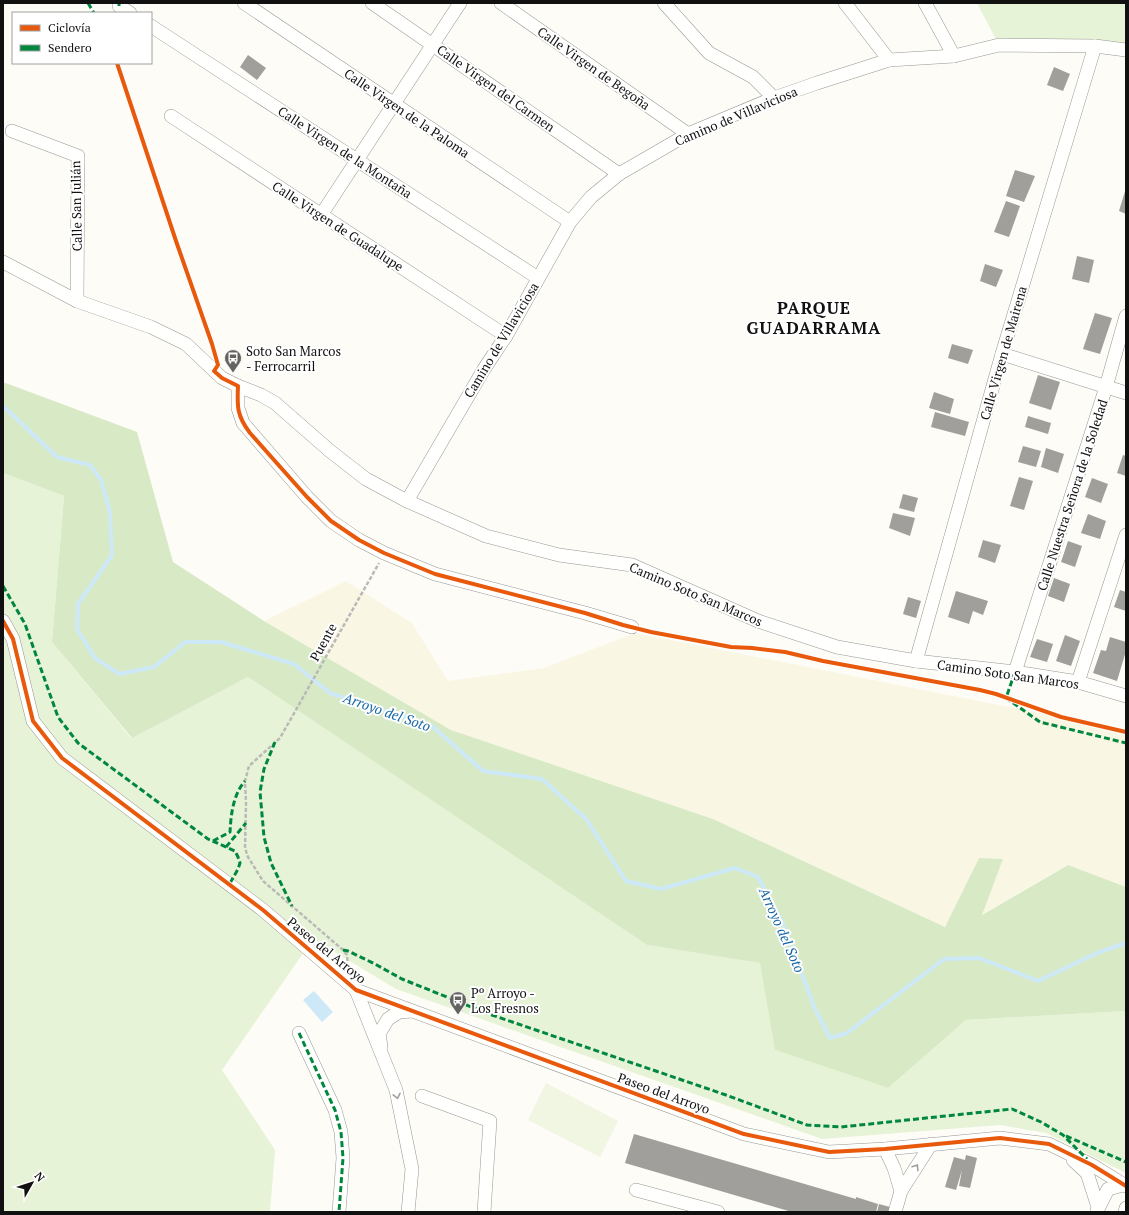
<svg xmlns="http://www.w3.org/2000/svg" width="1129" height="1215" font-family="'PT Serif',serif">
<rect width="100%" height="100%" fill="#fdfcf7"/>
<polygon fill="#f9f7e4" points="346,581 412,623 448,681 544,668 635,633 1126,730 1126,887 1067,865 981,915 1003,859 979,858 945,927 713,819 451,730 264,621"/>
<g fill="#e7f3d7">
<polygon points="977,3 1126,3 1126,54 999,45"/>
<polygon points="3,473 64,496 52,642 131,738 248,677 647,945 761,963 775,1050 888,1088 966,1020 1126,1011 1126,1173 1046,1133 1000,1125 822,1139 396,989 313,939 222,1070 275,1150 270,1212 3,1212"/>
</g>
<polygon fill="#d8eac5" points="3,382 137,432 173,562 264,621 451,730 713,819 945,927 979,858 1003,859 982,915 1068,865 1126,887 1126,1011 966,1020 888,1088 775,1050 760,963 647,945 248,677 132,738 52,642 64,496 3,473"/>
<polygon fill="#f0f6e1" points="546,1083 618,1121 600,1157 528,1120"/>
<polygon fill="#cde8f7" points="314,991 333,1012 322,1022 303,1000"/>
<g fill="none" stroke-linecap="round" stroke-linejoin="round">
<polyline stroke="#cde8f7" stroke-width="4" points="3,406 57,457 90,465 101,480 110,512 112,555 78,604 77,629 95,658 119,674 154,667 185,642 221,642 294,664 330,693 432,726 483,771 542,779 586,819 626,881 661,889 735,868 758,877 782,922 815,1009 830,1038 847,1033 944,959 979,958 1038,981 1097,953 1126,943"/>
</g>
<g fill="#a19f9c">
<polygon points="248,55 266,68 257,80 240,67"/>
<polygon points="1054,67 1070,74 1063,91 1047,85"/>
<polygon points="1015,170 1035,176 1024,202 1006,196"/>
<polygon points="1126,188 1126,214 1119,211"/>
<polygon points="1006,201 1020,206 1009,237 994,232"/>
<polygon points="1077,256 1094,260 1089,283 1072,279"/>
<polygon points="985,264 1003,270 996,287 980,281"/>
<polygon points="1095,313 1112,318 1100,354 1083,349"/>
<polygon points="952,344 973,350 968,364 948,358"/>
<polygon points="1038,375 1060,382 1051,410 1029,403"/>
<polygon points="934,392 954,399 950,414 929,408"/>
<polygon points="935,412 969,422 965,436 931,427"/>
<polygon points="1028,416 1051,423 1048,434 1025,427"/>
<polygon points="1023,446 1041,451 1036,467 1018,462"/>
<polygon points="1046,448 1064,454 1058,473 1041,467"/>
<polygon points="1123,455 1126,456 1126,476 1117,473"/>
<polygon points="1019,477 1033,481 1024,510 1010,506"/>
<polygon points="1092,478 1108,484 1101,503 1085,497"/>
<polygon points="903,494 918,498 914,512 899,508"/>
<polygon points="893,513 915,518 910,536 889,528"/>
<polygon points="1088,514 1106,521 1100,539 1081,533"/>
<polygon points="983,540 1001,545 995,563 978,557"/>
<polygon points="1068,541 1082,546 1075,567 1061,562"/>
<polygon points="1054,578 1070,584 1064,602 1048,596"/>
<polygon points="1120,590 1126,592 1126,611 1114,607"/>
<polygon points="956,591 988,601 983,615 973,611 969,624 948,617"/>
<polygon points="908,597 921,601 916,618 903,614"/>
<polygon points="1065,635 1080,641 1071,666 1056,661"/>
<polygon points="1110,637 1126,642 1126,651 1117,681 1093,673 1101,650 1106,651"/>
<polygon points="1037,639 1053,644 1047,662 1030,657"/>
<polygon points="634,1134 856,1199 856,1197 878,1204 876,1212 792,1212 625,1163"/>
<polygon points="966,1155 977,1158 970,1188 959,1186 962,1170 956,1190 945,1187 954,1157 965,1160"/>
<polygon points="879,1204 890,1207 889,1212 877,1212"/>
</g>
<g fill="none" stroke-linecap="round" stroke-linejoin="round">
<g stroke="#979795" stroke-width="14">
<g id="minor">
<polyline points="244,3 570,222"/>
<polyline points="372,3 619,174"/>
<polyline points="501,3 688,134"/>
<polyline points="664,3 709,53 753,77 774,98"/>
<polyline points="845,3 889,60"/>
<polyline points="925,3 954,56"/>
<polyline points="119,6 130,13"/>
<polyline points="151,26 538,278"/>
<polyline points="171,116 506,336"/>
<polyline points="12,131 78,156 77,301"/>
<polyline points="321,215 460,3"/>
<polyline points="3,262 77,301 151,327 186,344 222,378 238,386 261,395 275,403 330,451 366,479 407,501 486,536 559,555 632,565 758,621 837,647 916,661 1015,672 1078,682 1126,696"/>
<polyline points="1002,354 1126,393"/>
<polyline points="238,386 238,408 243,423 307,497 331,521 359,540 384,553 435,574 585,613 632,627"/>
<polyline points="407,501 484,369 506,336 570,222 591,197 619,174 688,134 774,98 817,83 889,60 954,56 999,45 1095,46 1126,50"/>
<polyline points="3,621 13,639 33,721 62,758 263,910 356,990 744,1134 829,1152 885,1149 1000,1138 1049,1144 1092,1165 1126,1186"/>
<polyline points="916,661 1002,354 1095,46"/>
<polyline points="1015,672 1106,387 1126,316"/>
<polyline points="1078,682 1126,535"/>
<polyline points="356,990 396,1090 412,1169 408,1212"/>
<polyline points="299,1033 335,1110 341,1132 343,1158 339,1212"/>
<polyline points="381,1046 379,1034 388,1019 399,1012 412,1011"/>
<polyline points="422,1096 490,1121 484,1212"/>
<polyline points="885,1149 894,1168 901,1191"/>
<polyline points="1073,1160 1087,1173 1098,1207"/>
<polyline points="636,1190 718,1212"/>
<polyline points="1097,1211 1108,1189 1123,1185"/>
<polyline points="895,1212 901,1191 931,1144"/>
<polyline points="1125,1212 1126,1208"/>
</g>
</g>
<polyline stroke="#b9b9b8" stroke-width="2.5" stroke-dasharray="4 2" stroke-linecap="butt" points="348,967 347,955 343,950 263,881 248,857 245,848 246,803 245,781 249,766 280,738 379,563"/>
<use href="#minor" stroke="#fffffe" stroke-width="13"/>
<g stroke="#00873e" stroke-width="3" stroke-dasharray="6 3" stroke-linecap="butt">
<polyline points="88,3 94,13"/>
<polyline points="119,6 119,3"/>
<polyline points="3,586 25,624 58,717 78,743 208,839 235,851 238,857 240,863 238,869 229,885"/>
<polyline points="1015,672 1006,698 1040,722 1126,743"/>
<polyline points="275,742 264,769 260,792 264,837 271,863 292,906"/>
<path d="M213 841 230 832C231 814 233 795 245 781"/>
<polyline points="226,847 246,823"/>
<polyline points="343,950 348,951 375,964 402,979 489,1014 726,1095 807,1125 841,1127 1012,1109 1041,1122 1063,1135 1087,1159"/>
<polyline points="299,1033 335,1110 341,1132 343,1158 339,1212"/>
<polyline points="1066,1136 1126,1162"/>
</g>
<g stroke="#fff" stroke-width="6">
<g id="cycleway">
<path d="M117 63 176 241 212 344 218 365 214 371 222 378 238 386C237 407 237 416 250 433L307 497 331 521 359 540 384 553 435 574 585 613 623 625 651 632 731 647 752 648 785 652 823 661 980 690 996 694 1061 717 1126 732"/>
<polyline points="3,621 13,639 33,721 62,758 263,910 356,990 744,1134 829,1152 885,1149 1000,1138 1049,1144 1092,1165 1126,1186"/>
</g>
</g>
<use href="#cycleway" stroke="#e8590c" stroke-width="4"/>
</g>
<defs><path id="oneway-chevron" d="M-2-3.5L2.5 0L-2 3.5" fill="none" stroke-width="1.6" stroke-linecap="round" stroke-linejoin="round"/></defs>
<g stroke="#a0a09f">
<use href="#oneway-chevron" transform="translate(397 1096) rotate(78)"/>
<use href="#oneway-chevron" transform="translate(916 1167) rotate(-57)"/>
</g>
<defs>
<g id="bus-pin" transform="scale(0.9)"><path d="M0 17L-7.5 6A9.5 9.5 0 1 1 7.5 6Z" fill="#646362" stroke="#fff"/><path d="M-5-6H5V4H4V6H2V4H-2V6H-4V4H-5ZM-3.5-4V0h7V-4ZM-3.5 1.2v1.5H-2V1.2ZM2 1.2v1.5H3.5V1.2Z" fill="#fff"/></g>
</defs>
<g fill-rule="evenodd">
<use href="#bus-pin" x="233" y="358"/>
<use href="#bus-pin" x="458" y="1000"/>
</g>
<g text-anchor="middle" stroke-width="4" stroke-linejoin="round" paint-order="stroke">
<g font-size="13" fill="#111" stroke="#fff">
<text transform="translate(594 68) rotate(35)" y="5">Calle Virgen de Begoña</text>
<text transform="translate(496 88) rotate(35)" y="5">Calle Virgen del Carmen</text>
<text transform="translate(407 113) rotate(34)" y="5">Calle Virgen de la Paloma</text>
<text transform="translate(736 116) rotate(-23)" y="5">Camino de Villaviciosa</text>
<text transform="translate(345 152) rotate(33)" y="5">Calle Virgen de la Montaña</text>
<text transform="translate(76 206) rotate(-91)" y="5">Calle San Julián</text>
<text transform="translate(338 226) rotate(33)" y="5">Calle Virgen de Guadalupe</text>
<text transform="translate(501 340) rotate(-59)" y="5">Camino de Villaviciosa</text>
<text transform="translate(1003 353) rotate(-74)" y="5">Calle Virgen de Mairena</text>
<text transform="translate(1072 495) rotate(-72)" y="5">Calle Nuestra Señora de la Soledad</text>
<text transform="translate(696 594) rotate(23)" y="5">Camino Soto San Marcos</text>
<text transform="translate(323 642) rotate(-61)" y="5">Puente</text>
<text transform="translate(1008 674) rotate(8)" y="5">Camino Soto San Marcos</text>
<text transform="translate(327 950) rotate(39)" y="5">Paseo del Arroyo</text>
<text transform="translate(664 1093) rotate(20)" y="5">Paseo del Arroyo</text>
</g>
<g font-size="13" fill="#111" stroke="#fff" text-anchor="start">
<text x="246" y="356">Soto San Marcos<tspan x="246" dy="15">- Ferrocarril</tspan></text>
<text x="471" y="998">Pº Arroyo -<tspan x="471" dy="15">Los Fresnos</tspan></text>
</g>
<g font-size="14" font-style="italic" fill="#1768a6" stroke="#fff">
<text transform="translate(387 712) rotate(19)" y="5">Arroyo del Soto</text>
<text transform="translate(782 930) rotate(66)" y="5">Arroyo del Soto</text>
</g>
<g font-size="17" font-weight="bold" letter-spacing="1" fill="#111" stroke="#fff">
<text x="814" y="314">PARQUE<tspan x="814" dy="20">GUADARRAMA</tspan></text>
</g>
</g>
<rect width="1129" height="1215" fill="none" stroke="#111111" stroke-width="8"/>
<rect x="12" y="12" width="140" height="52" fill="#ffffff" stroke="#a0a0a0"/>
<rect x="20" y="25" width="20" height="6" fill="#e8590c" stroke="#a0a0a0"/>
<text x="48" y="32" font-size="12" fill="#111111">Ciclovía</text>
<rect x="20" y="45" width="20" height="6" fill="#00873e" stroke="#a0a0a0"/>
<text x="48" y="52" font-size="12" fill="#111111">Sendero</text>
<g transform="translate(32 1183) rotate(51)" stroke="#ffffff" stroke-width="3" paint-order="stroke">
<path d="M0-3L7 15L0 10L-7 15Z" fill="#111111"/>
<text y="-6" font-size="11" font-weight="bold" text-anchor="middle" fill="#111111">N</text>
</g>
</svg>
